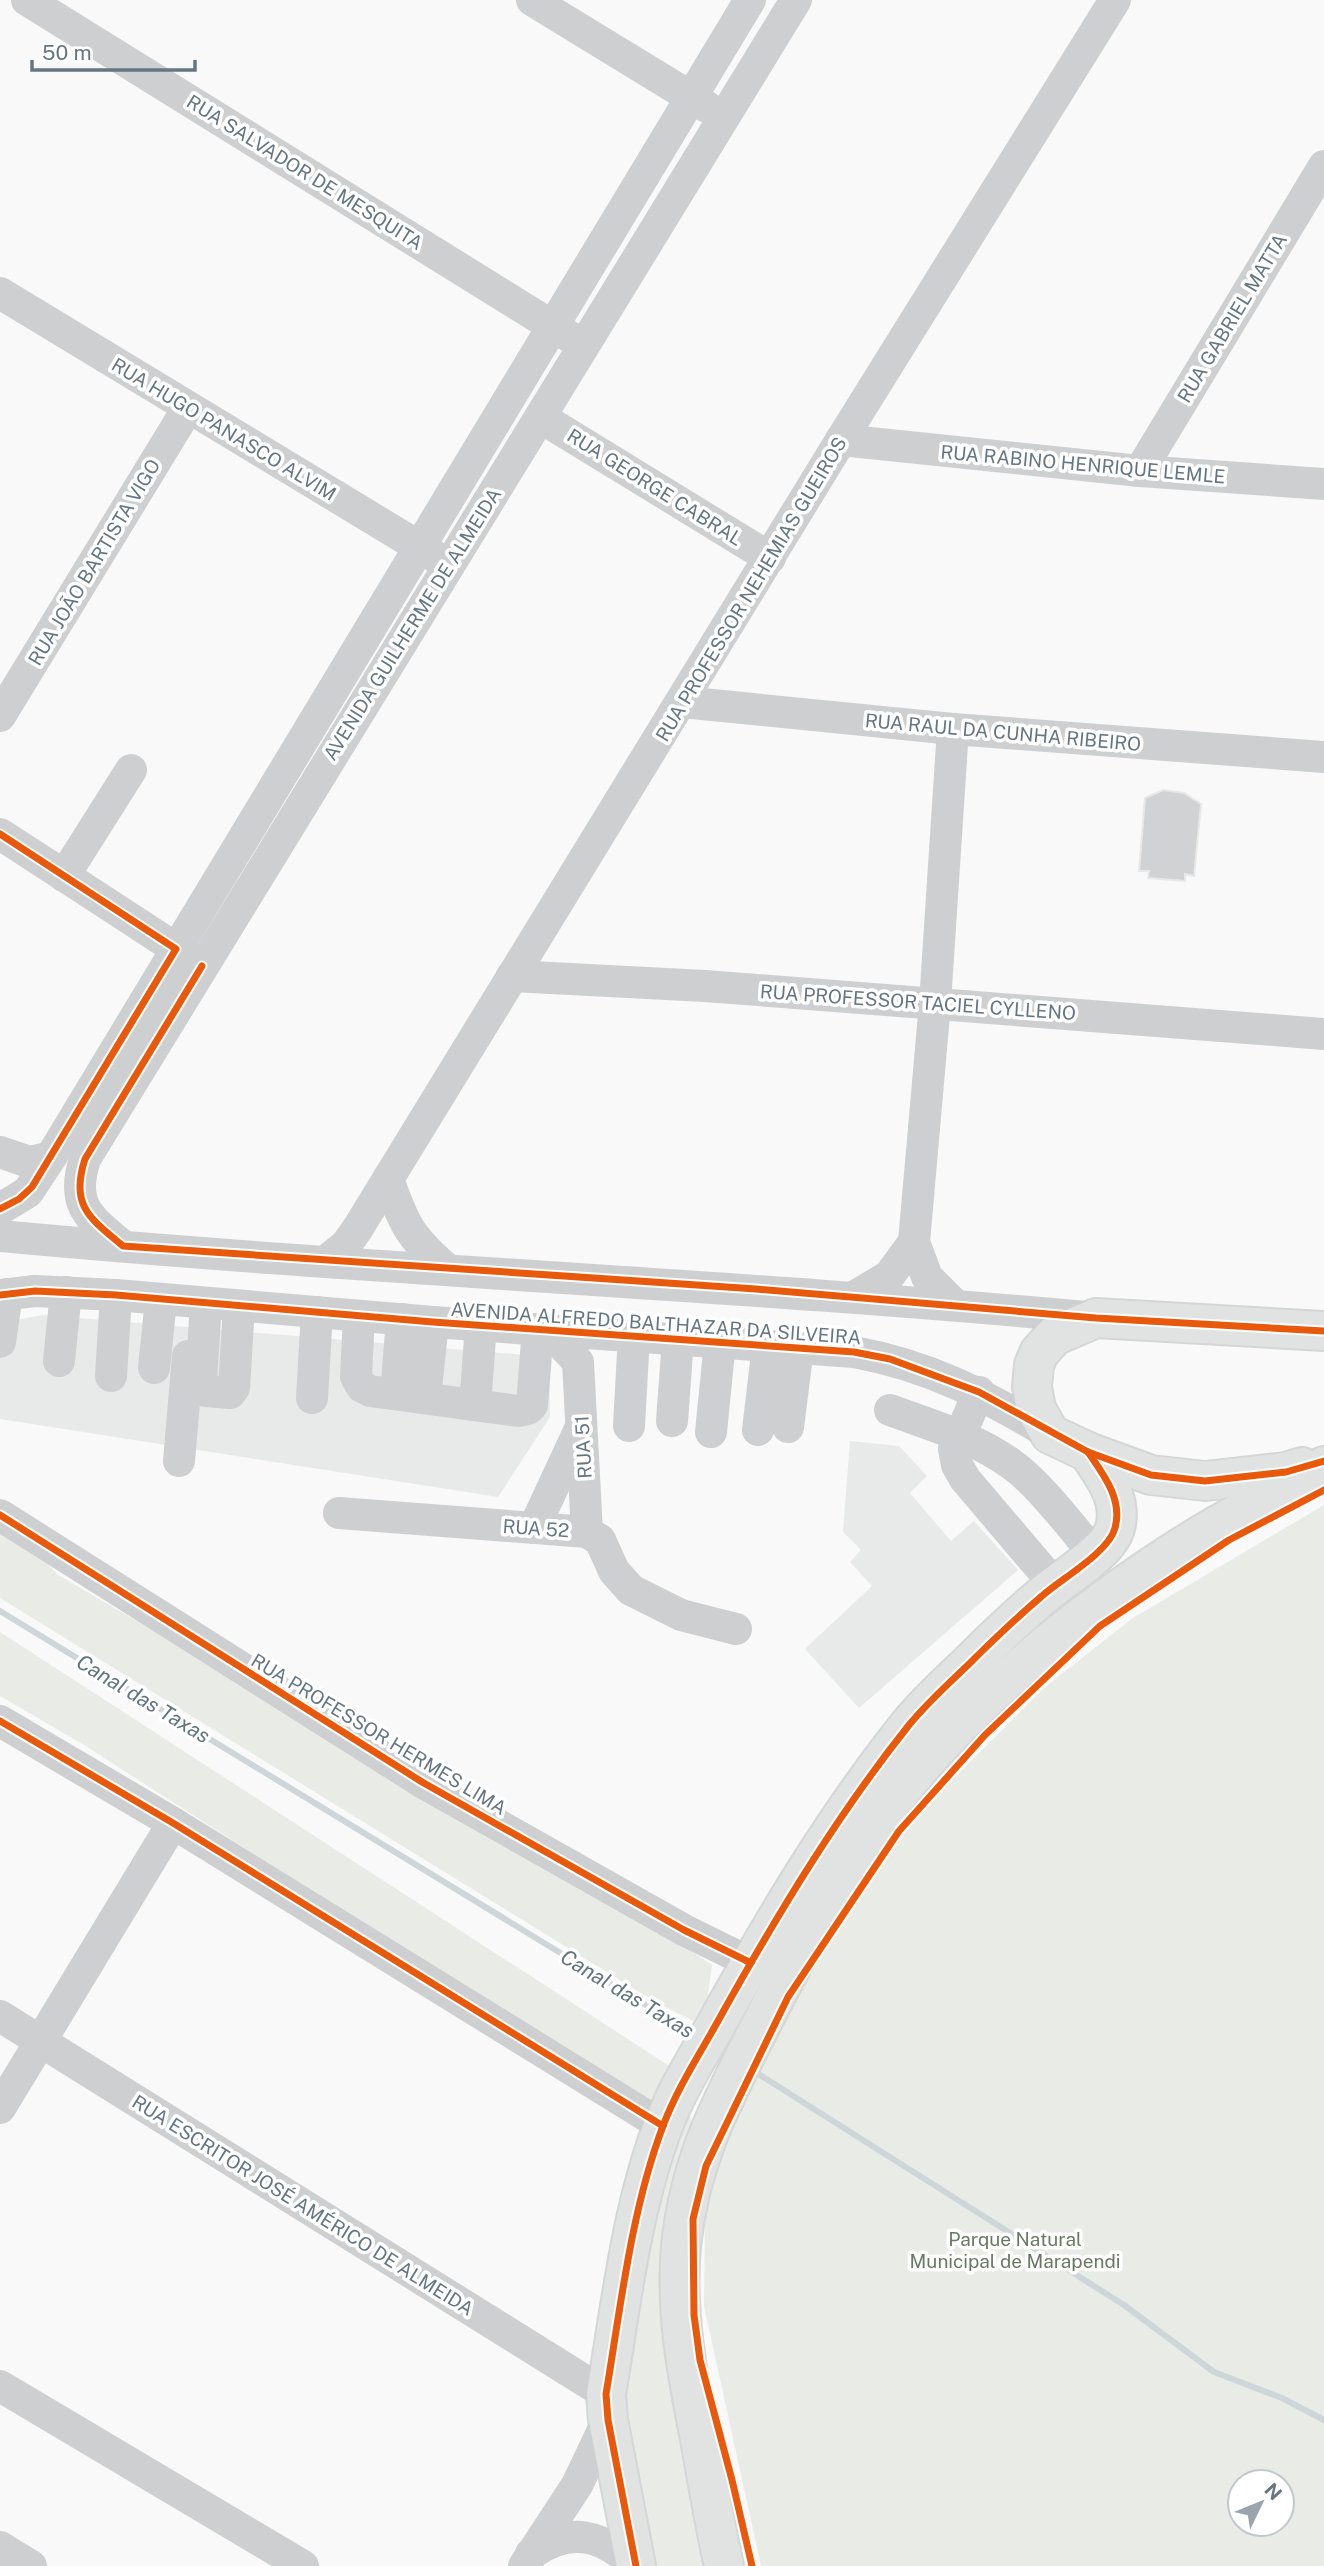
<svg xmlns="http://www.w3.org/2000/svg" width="1324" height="2566" font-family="'Public Sans',sans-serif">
<rect width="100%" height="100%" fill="#f9f9f9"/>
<g fill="#e8e9e9">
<polygon points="43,1315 549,1357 550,1417 498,1497 0,1419 0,1323"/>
<polygon points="850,1441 899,1446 927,1476 910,1493 951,1541 974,1521 1018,1570 859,1708 805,1649 872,1586 850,1562 861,1550 843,1532"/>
</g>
<g fill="#e8ebe6" fill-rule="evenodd">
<path d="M1324 1505V2566H761L704 2306 705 2217 714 2159 790 1996 866 1884 922 1810 1045 1687 1133 1618ZM1240 2482H1282V2524H1240Z"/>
<polygon points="0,1523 19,1534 58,1575 614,1899 712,1965 707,2001 693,2021 654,2001 0,1598"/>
<polygon points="0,1632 671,2067 663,2086 650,2099 635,2092 294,1880 84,1745 0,1696"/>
<polygon points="688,2110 692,2122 671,2187 661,2256 714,2566 656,2566 622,2433 635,2258"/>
</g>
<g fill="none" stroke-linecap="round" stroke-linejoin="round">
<g stroke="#ced6d9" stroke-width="6">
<polyline points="0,1611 695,2035"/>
<polyline points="752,2070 1124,2305 1214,2372 1282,2398 1324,2420"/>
</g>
</g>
<polygon fill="#d0d2d3" stroke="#e8e8e8" stroke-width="2" points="1163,790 1184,793 1201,804 1194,876 1185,874 1185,881 1148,878 1149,871 1139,871 1145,798"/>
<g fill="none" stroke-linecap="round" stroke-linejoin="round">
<g stroke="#d5d6d7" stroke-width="42">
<g id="major">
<polyline points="1302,1467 1286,1472 1205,1481 1151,1475 1088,1452 1050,1434 1036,1409 1032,1387 1034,1365 1039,1353 1054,1336 1096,1318 1324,1331"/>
<path d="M636 2566 608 2420 606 2394C621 2305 631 2211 663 2126 678 2086 703 2049 723 2012 779 1912 838 1814 909 1725 927 1703 948 1684 968 1665 992 1641 1016 1618 1042 1596 1061 1579 1109 1552 1115 1528 1123 1499 1103 1474 1088 1452"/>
<path d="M724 2566C715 2526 708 2485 701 2444 688 2378 675 2314 681 2246 690 2156 726 2094 766 2015 796 1957 828 1896 864 1841 942 1724 1063 1623 1180 1548 1227 1518 1276 1493 1324 1466"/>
</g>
</g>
<g stroke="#cecfd0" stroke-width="32">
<polyline points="27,0 570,337"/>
<polyline points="532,0 707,107"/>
<polyline points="0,293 436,557"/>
<polyline points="540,417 770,558"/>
<polyline points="841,440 1140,471 1324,484"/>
<polyline points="1140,471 1324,166"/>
<polyline points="682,702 953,729 1324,757"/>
<polyline points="0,716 188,408"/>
<polyline points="953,729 935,1003 914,1242 927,1277 955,1305"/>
<polyline points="0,834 192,959"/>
<polyline points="64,876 131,770"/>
<polyline points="512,976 705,986 1324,1034"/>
<polyline points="0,1152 29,1162 51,1157"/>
<path d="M388 1179C404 1224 410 1238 447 1269"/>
<polyline points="0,1209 28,1192 51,1157 750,0"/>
<path d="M0 1236C365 1270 731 1284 1096 1318"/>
<path d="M123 1246C89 1218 70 1205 85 1159L796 0"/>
<polyline points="326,1261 346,1245 358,1228 841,440 1115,0"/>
<path d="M0 1295 35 1291 116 1295 433 1322 854 1352C931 1366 984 1395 1050 1434"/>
<polyline points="854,1297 889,1276 914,1242"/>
<polyline points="206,1303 201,1381 206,1391 230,1393 234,1388 239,1306"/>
<polyline points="359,1316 356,1377 362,1387 370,1391 519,1411 528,1409 532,1405 538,1329"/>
<polyline points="550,1331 578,1362 587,1532"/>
<polyline points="0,1342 7,1294"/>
<polyline points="59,1361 66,1292"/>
<polyline points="154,1368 161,1300"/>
<polyline points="111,1376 116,1295"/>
<polyline points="979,1392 954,1449 957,1465 965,1479 1055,1585"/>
<polyline points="396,1394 402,1319"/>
<polyline points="312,1398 317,1312"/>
<polyline points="425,1398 433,1322"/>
<polyline points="475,1405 481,1325"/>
<path d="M890 1410C933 1426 977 1438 1014 1466 1041 1486 1072 1528 1095 1554"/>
<polyline points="672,1421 678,1339"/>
<polyline points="629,1426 634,1335"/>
<polyline points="788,1427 798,1348"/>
<polyline points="758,1430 768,1346"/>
<polyline points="711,1432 720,1342"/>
<polyline points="179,1461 188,1356"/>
<polyline points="339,1513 587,1532 600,1540 614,1571 631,1590 681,1615 736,1629"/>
<polyline points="0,1515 422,1782 684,1930 751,1963"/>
<polyline points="534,1528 580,1429"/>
<polyline points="0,1721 173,1823 663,2126"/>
<polyline points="0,2016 606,2394"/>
<polyline points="0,2108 173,1823"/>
<polyline points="0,2386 303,2566"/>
<polyline points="0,2547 31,2566"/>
<path d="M531 2554C569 2526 603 2534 635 2566"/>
<polyline points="524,2566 577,2485 608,2420"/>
</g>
<use href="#major" stroke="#e1e2e2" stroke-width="38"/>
<g stroke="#fff" stroke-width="11">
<g id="cycleway">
<polyline points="0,834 176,949 32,1187 19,1199 0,1209"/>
<path d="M202 966 85 1159C70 1205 89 1218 123 1246L756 1289 1096 1318 1324 1331"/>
<polyline points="0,1295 35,1291 116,1295 433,1322 854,1352 890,1359 979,1392 1088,1452 1151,1475 1205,1481 1286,1472 1324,1461"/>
<polyline points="0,1515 422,1782 684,1930 751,1963"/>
<polyline points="0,1721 173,1823 663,2126"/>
<path d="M636 2566 608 2420 606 2394C621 2305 631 2211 663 2126 678 2086 703 2049 723 2012 779 1912 838 1814 909 1725 927 1703 948 1684 968 1665 992 1641 1016 1618 1042 1596 1061 1579 1109 1552 1115 1528 1123 1499 1103 1474 1088 1452"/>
<polyline points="752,2566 732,2480 700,2360 694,2315 693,2219 706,2166 788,1997 899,1831 985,1735 1100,1626 1229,1540 1324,1490"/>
</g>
</g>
<use href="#cycleway" stroke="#e8590c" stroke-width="7"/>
</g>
<g text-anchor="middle" stroke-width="7" stroke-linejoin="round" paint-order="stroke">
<g font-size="19" fill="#657683" stroke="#fff">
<text transform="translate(305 172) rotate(32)" y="7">RUA SALVADOR DE MESQUITA</text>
<text transform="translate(1232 318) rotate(-59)" y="7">RUA GABRIEL MATTA</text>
<text transform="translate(224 429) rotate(31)" y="7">RUA HUGO PANASCO ALVIM</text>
<text transform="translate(1083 464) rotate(5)" y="7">RUA RABINO HENRIQUE LEMLE</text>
<text transform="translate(655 487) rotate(32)" y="7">RUA GEORGE CABRAL</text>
<text transform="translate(94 562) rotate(-59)" y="7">RUA JOÃO BARTISTA VIGO</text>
<text transform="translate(751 589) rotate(-59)" y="7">RUA PROFESSOR NEHEMIAS GUEIROS</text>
<text transform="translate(412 624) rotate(-58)" y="7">AVENIDA GUILHERME DE ALMEIDA</text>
<text transform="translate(1003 732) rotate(5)" y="7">RUA RAUL DA CUNHA RIBEIRO</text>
<text transform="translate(918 1002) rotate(4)" y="7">RUA PROFESSOR TACIEL CYLLENO</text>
<text transform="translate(656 1323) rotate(4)" y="7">AVENIDA ALFREDO BALTHAZAR DA SILVEIRA</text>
<text transform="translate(583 1447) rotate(-93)" y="7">RUA 51</text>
<text transform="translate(536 1528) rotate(4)" y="7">RUA 52</text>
<text transform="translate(379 1734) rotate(31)" y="7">RUA PROFESSOR HERMES LIMA</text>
<text transform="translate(303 2205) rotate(32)" y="7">RUA ESCRITOR JOSÉ AMÉRICO DE ALMEIDA</text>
</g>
<g font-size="19" fill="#687a64" stroke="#fff">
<text x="1015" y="2246">Parque Natural<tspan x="1015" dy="22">Municipal de Marapendi</tspan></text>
</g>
<g font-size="21" font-style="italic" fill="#60757c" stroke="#fff">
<text transform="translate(143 1699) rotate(31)" y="7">Canal das Taxas</text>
<text transform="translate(627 1994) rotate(31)" y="7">Canal das Taxas</text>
</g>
</g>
<g transform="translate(1261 2503) rotate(47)"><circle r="33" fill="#ffffff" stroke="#c1c8cd" stroke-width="2"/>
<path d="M0-5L12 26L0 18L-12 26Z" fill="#99a4ac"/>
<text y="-10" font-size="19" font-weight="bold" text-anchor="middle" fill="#657683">N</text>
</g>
<path d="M32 60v10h163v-10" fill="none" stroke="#657683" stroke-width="3.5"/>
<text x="42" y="60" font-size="21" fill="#657683" stroke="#ffffff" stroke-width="5" paint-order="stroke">50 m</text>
</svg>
